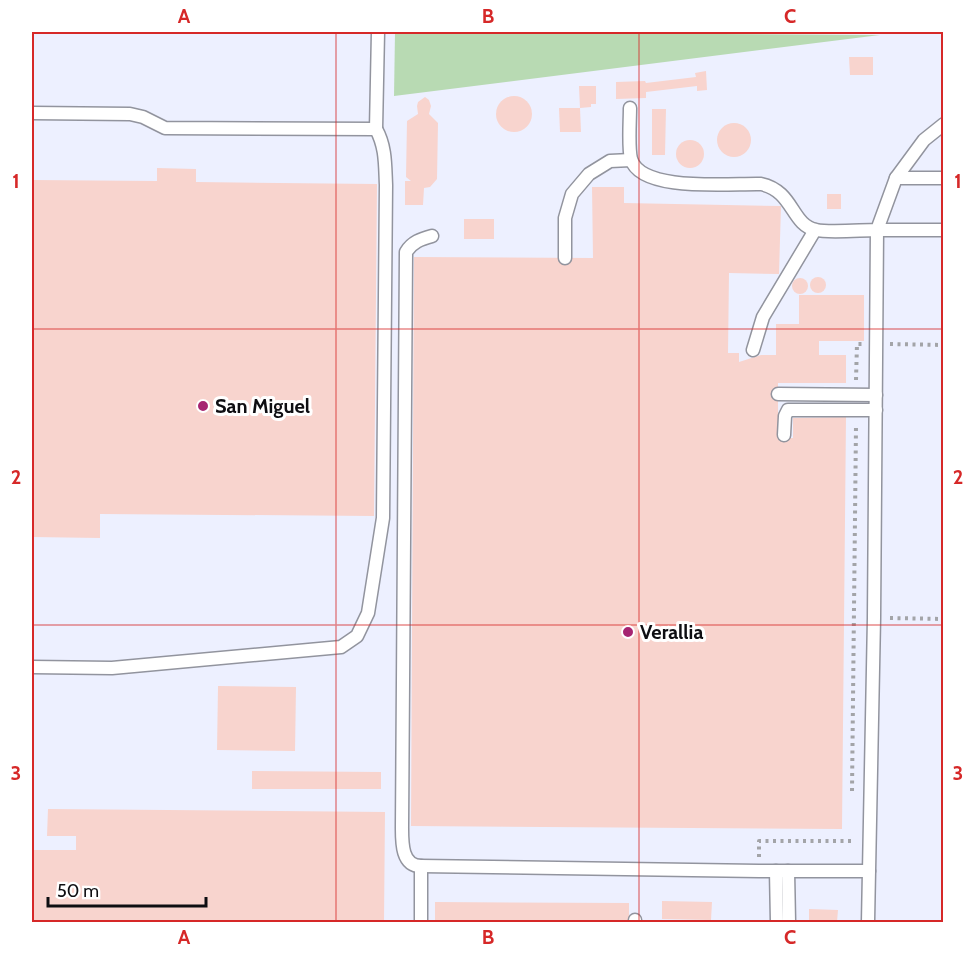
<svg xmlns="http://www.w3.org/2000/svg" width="975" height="954" font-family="Cabin,sans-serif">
<rect width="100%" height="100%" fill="#f9faff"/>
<rect fill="#edf0ff" x="32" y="32" width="911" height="890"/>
<polygon fill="#b8dab3" points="395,32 880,35 394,96"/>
<g fill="#f8d4ce">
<polygon points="849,57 873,57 873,75 850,75"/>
<polygon points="706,71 707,90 697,91 697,86 646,92 646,98 616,99 616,82 645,81 646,83 696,77 695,73"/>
<polygon points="579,86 596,86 596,104 591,104 591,107 580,108"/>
<circle cx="514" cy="114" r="18"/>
<polygon points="425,97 429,100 431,106 429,114 438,123 437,179 430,187 424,188 423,205 405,205 405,181 411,181 406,177 407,121 418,114 417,106 418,102"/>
<polygon points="559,108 580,108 581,132 560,132"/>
<polygon points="652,109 666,109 665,155 652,155"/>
<circle cx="734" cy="140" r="17"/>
<circle cx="690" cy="154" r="14"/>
<polygon points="157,168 196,169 196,182 377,184 374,516 100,514 100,538 32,537 32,180 157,181"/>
<polygon points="592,187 624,187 624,203 781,206 779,274 729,273 728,353 739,353 739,362 761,355 776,355 776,324 799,324 799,295 864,295 864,341 819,341 819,355 846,355 846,383 778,383 778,438 793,438 793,418 846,417 842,829 411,826 414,257 593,258"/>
<rect x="827" y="194" width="14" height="15"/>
<rect x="464" y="219" width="30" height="20"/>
<circle cx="818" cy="285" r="8"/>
<circle cx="800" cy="286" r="8"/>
<polygon points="218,686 296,687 295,751 217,750"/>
<polygon points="252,771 381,772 381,789 252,789"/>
<polygon points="48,809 385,812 384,922 32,922 32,850 76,850 76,836 47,836"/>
<polygon points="662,901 712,902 711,920 662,919"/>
<polygon points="435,902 629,903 629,922 435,922"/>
<polygon points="809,909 838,910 837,922 809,922"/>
</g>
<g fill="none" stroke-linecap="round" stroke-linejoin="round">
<g stroke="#92949e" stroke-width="15">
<g id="service">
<path d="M630 108C630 121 628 147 631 159 641 193 732 183 761 184 794 191 791 225 816 230 829 233 862 230 877 230L896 178H944"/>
<path d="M32 113 130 114 143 117 165 128 376 129C386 147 385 165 386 185L383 518 368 613 357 636 341 647 112 668 32 667"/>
<polyline points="376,129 378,32"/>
<polyline points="896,178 924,140 944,124"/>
<path d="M432 236C421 239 412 242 406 252L402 826C402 841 401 866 421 866L759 871H869"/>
<polyline points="565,258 565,218 572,194 589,174 610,161 631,160"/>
<polyline points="753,350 763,317 815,230"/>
<polyline points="778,394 876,395"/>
<polyline points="784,435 785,416 788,410 876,410"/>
<polyline points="421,866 421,922"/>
<polyline points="776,871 777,922"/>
<polyline points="788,871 789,922"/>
<polyline points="635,922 635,920"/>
<polyline points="868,922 874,618 877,230 944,230"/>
</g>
</g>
<g stroke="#a3a4a8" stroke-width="4" stroke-dasharray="3 4.5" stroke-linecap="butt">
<polyline points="890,344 944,345"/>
<polyline points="856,380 857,344 862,344"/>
<polyline points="890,618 944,619"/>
<polyline points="852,791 856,426"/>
<polyline points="759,857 759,841 851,841 851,837"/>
</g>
<use href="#service" stroke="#fff" stroke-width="12"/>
</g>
<path fill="none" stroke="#d62828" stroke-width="1.5" stroke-opacity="0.55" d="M336 32V922M639 32V922M32 329H944M32 625H944"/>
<g fill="#a62471" stroke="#fff" stroke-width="2">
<circle cx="203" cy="406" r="6"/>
<circle cx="628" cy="632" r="6"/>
</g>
<g text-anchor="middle" stroke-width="6" stroke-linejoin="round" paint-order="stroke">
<g font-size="20" font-weight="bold" fill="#0e0e12" stroke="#fff" text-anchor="start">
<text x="215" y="413">San Miguel</text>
<text x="640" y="639">Verallia</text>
</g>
</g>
<rect width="975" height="954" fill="none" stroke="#ffffff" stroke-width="66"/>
<path d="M48 897v9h158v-9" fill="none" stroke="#0e0e12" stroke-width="3"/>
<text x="57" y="897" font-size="18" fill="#0e0e12" stroke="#ffffff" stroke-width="4.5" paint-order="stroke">50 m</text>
<rect x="33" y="33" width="909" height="888" fill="none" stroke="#d62828" stroke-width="2"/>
<g font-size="20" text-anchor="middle" font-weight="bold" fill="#d62828">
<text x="184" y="23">A</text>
<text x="488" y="23">B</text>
<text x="790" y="23">C</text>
<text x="16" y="188">1</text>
<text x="958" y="188">1</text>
<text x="16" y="484">2</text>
<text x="958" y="484">2</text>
<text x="16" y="780">3</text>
<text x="958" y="780">3</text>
<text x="184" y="944">A</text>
<text x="488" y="944">B</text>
<text x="790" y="944">C</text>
</g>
</svg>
